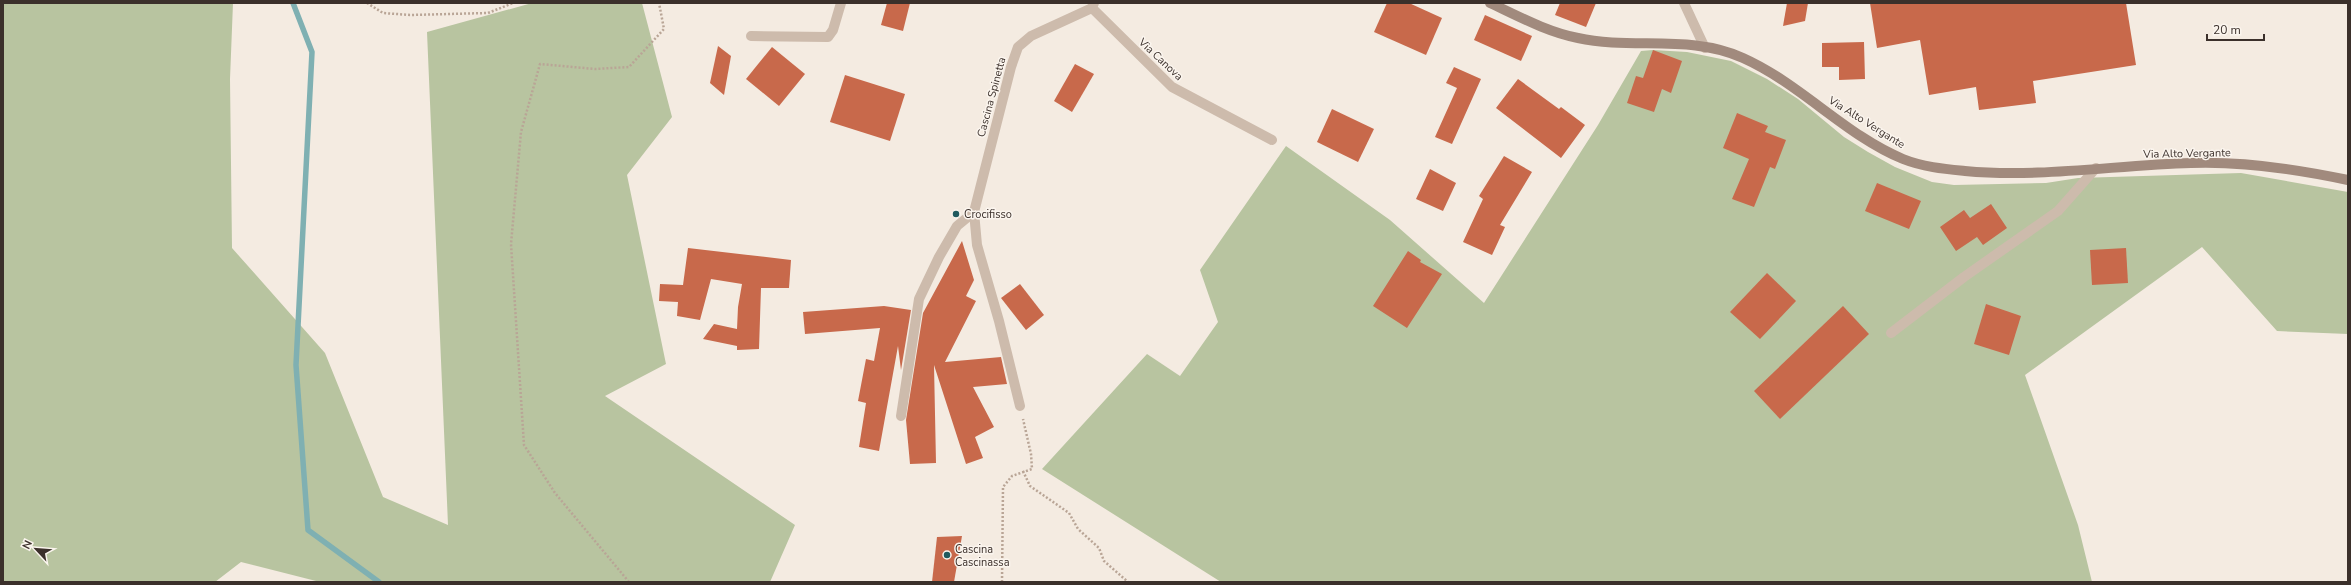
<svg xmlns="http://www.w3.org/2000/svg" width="2351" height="585" font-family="'Nunito Sans',sans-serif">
<rect width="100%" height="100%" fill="#f4ebe1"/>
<g fill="#b8c4a0">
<polygon points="3,3 233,3 230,79 232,248 325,353 383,497 448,525 427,32 532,3 642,3 672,117 627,175 666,364 605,396 795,525 770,582 320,582 241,562 215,582 3,582"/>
<polygon points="1653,50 1687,52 1731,61 1767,79 1798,99 1844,137 1868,152 1895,167 1932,182 1954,185 2046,183 2078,178 2241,173 2348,192 2348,334 2277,331 2202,247 2025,375 2078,525 2092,582 1221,582 1042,469 1147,354 1180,376 1218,322 1200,270 1286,146 1390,220 1484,303 1598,125 1641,51"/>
</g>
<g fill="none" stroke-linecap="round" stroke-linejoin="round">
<polyline stroke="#7fb0b2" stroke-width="5.5" points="293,3 312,52 296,365 308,530 379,582"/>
</g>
<g fill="#c8694b">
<polygon points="887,3 910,3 903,31 881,25"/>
<polygon points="1387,3 1409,3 1442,18 1426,55 1374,32"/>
<polygon points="1560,3 1596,3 1586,27 1555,15"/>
<polygon points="1787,3 1808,3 1805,21 1783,26"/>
<polygon points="1870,3 2126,3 2136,65 2033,81 2036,103 1979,110 1976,87 1929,95 1920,40 1877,48"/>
<polygon points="1485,15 1532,36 1521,61 1474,40"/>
<polygon points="1864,42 1865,79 1839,80 1839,67 1822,67 1822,43"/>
<polygon points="718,46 731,56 724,95 710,83"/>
<polygon points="772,47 805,74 779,106 746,79"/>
<polygon points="1653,50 1682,61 1671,93 1662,89 1654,112 1627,103 1636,76 1643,78"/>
<polygon points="1075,64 1094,74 1072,112 1054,101"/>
<polygon points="1454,67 1481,79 1452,144 1435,137 1457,88 1446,83"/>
<polygon points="845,75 905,94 890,141 830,122"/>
<polygon points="1518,79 1559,109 1561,107 1585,125 1561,158 1496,108"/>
<polygon points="1332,109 1374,129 1358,162 1317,142"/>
<polygon points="1737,113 1768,126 1765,132 1786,140 1775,169 1770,167 1754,207 1732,199 1749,159 1723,148"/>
<polygon points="1504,156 1532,172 1500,225 1505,227 1492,255 1463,242 1483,199 1479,196"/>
<polygon points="1430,169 1456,183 1443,211 1416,199"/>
<polygon points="1877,183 1921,201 1909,229 1865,211"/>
<polygon points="1991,204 2007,228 1983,245 1977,237 1956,251 1940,227 1964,210 1970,218"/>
<polygon points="962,241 974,280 966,296 976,301 945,362 1001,357 1007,384 973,387 994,427 975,437 983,458 966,464 934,365 936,463 910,464 906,420 923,313"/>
<polygon points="688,248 791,260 789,288 761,288 759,349 737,350 737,346 703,339 714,324 737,329 738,307 742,284 711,279 700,320 677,316 678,302 659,301 660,284 683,285"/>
<polygon points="2126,248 2128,283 2092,285 2090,250"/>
<polygon points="1408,251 1421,260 1420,262 1442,274 1407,328 1373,306"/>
<polygon points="1767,273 1796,301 1760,339 1730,312"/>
<polygon points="1020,284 1044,315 1026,330 1001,298"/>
<polygon points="1986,304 2021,316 2009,355 1974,344"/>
<polygon points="884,306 911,310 901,370 898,346 879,451 859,447 866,403 858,401 866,359 874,361 880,328 805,334 803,312"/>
<polygon points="1843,306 1869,334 1780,419 1754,391"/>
<polygon points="962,536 954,582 932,582 937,537"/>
</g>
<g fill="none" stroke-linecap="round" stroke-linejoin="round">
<g stroke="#b9a596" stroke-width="2.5" stroke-dasharray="2 2" stroke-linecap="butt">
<polyline points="367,3 383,13 410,15 488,13 513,3"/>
<polyline points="1023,471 1030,486 1069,513 1078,529 1099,548 1104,561 1128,582"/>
<polyline points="629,582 555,493 524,445 511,244 521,132 540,64 595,69 629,67 664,29 659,3"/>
<polyline points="1002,582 1003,487 1012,476 1032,469 1031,454 1023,419"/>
</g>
<g stroke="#cdbbac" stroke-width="10">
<polyline points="1684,3 1705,48"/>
<polyline points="751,36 828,37 833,30 841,3"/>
<polyline points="1891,333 1964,277 2058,211 2096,168"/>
</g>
<g stroke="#cdbbac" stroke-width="10">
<polyline points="1094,3 1092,8 1172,87 1272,140"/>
<polyline points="1020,406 999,321 977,245 974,212 1011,67 1018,47 1031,36 1092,8"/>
<polyline points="901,416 919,299 939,257 957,226 974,212"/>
</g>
<path stroke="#a18a7d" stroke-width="10" d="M1490 3C1518 16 1547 32 1578 38 1632 50 1691 34 1743 58 1801 84 1845 135 1903 159 1923 167 1945 169 1965 171 2040 178 2116 165 2191 163 2244 161 2296 169 2348 180"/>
</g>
<g fill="#1f5a5e" stroke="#fbf5ee" stroke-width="1.5">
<circle cx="956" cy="214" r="4"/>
<circle cx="947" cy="555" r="4"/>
</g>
<g text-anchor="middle" stroke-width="3" stroke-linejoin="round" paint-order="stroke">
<g font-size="11" fill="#3b302b" stroke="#fbf5ee">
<text transform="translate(1161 59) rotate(43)" y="4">Via Canova</text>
<text transform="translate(991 97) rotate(-75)" y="4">Cascina Spinetta</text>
<text transform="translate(1867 122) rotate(32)" y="4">Via Alto Vergante</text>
<text transform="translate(2187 153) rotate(-1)" y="4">Via Alto Vergante</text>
</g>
<g font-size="11" fill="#3b302b" stroke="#fbf5ee" text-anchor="start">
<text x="964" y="218">Crocifisso</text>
<text x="955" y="553">Cascina<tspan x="955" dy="13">Cascinassa</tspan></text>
</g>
</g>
<rect width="2351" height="585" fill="none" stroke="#3b302b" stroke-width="8"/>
<g transform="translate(36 549) rotate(296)" stroke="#fbf5ee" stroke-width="3" paint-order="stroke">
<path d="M0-3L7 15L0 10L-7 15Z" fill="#3b302b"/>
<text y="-6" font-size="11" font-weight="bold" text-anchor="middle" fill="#3b302b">N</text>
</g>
<path d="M2207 34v6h57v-6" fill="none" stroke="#3b302b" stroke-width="2"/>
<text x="2213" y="34" font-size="12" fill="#3b302b" stroke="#fbf5ee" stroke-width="3" paint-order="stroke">20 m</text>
</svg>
